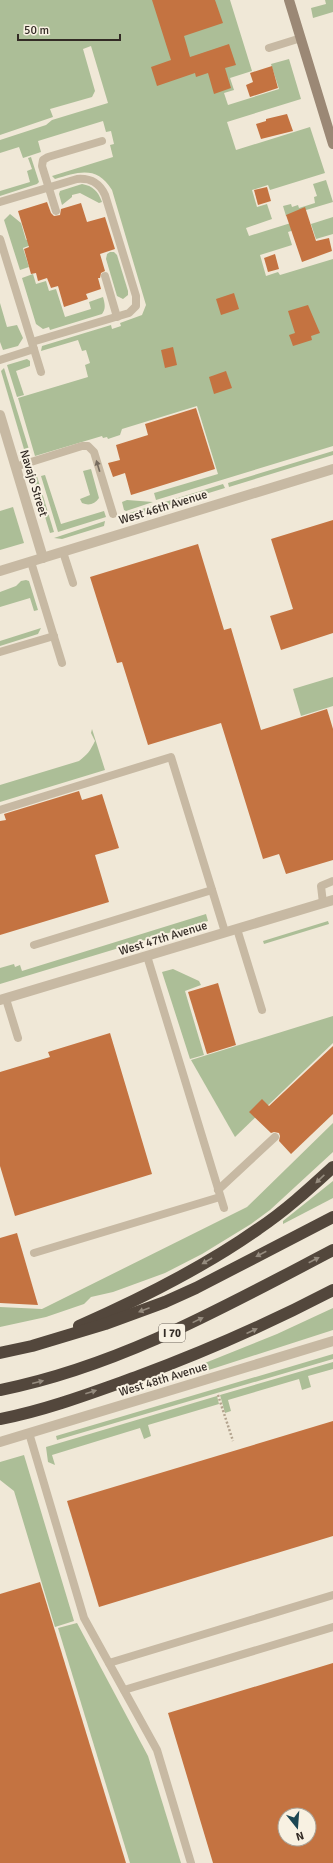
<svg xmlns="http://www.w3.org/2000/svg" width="333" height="1863" font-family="Signika,sans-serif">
<rect width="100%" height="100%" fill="#f0e8d7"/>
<g fill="#acbe97">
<path d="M0 0H230L252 71 230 78 234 90 224 93 228 105 279 89 271 64 289 59 301 99 227 122 236 150 310 127 325 173 270 190 268 185 252 190 257 207 267 204 272 219 246 228 249 236 294 222 297 229 288 232 292 245 260 255 266 276 278 272 280 275 333 259V446L156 500 154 493 218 474 197 406 122 429 120 435 108 439 107 437 103 438 102 436 35 456 18 398 88 377 85 365 90 363 86 350 82 351 78 340 41 351 42 346 111 325 112 329 121 326 120 323 142 315 146 305 112 190C97 165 78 172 55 179L52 176 113 157 110 145 114 144 111 131 106 132 103 121 38 141 41 152 23 158 19 147 0 153V140L46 125 52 120 108 103 91 46 83 49 95 91 92 97 50 109 53 117 0 135Z"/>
<polygon points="325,0 333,0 333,12 313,18 311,8 326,4"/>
<polygon points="31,157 39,182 37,184 0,196 0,191 30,182 27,171 32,169 28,158"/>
<polygon points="326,180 333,202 286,216 283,206 291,204 292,207 298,205 299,208 315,203 314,197 317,196 313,184"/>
<path d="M82 184C93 186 98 191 102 202L99 203 80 193 72 195V197L62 205 59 194 60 191Z"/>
<polygon points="10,214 21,223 26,240 29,239 31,245 23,248 29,267 20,270 4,220"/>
<polygon points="333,217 333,234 316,239 311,224"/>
<polygon points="110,252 114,252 117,255 128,291 128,295 123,299 117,296 106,259 107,254"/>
<path d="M33 274 36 284 46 281 49 291 56 289 65 317 91 309 89 302 103 297C105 304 106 309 102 314L50 330 49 327 43 329 36 324 22 278Z"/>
<polygon points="0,303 7,327 17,325 23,338 18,346 3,350 0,342"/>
<polygon points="27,359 30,361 30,366 16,371 24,395 17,397 7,365"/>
<polygon points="4,368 31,456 26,456 1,371"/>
<polygon points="333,451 333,455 229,487 228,483"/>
<path d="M91 469 99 498C95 504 89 506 82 503L80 499 90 495 83 471Z"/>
<polygon points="36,473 54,532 50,533 33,478 34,474"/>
<polygon points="45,475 61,524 104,511 106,517 58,532 41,476"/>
<polygon points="223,484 225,488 127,518 123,515"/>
<polygon points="127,500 153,502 126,511 124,510 122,502"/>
<polygon points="13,507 24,543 0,550 0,511"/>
<polygon points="105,521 104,526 62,539 54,538"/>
<polygon points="26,580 29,581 38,610 34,611 30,598 0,607 0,592 16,586 21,581"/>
<polygon points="41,628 38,634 0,646 0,641"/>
<polygon points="333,677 333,706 301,716 293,689"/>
<path d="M92 729 105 770 0 802V785L79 761C88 754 90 751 95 741L91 733Z"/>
<polygon points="206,914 208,921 0,984 0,968 14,964 15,967 20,965 22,971"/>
<polygon points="328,921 329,924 264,944 263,941"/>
<polygon points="173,969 199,981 201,985 185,991 204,1055 190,1059 162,972"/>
<polygon points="333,1016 333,1043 235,1137 191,1060"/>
<polygon points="333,1123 333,1152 270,1210 251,1224 202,1254 165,1273 113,1292 91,1297 84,1304 46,1317 0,1327 0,1307 42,1309 247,1207"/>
<polygon points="333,1181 333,1198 283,1224 283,1221"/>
<polygon points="333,1308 333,1330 187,1377 185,1371 277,1334"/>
<polygon points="333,1354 333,1359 57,1440 56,1436"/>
<polygon points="333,1362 333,1369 308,1376 311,1387 302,1390 299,1379 228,1400 231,1411 225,1413 220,1395"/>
<polygon points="217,1396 219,1404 148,1425 151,1436 144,1439 140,1428 52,1455 55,1465 48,1462 46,1447"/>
<polygon points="24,1455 74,1621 55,1627 14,1491 0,1480 0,1462"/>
<polygon points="77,1623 148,1756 181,1863 130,1863 58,1628"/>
</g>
<g fill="#c47341" fill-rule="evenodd">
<polygon points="152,0 215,0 223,23 184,36 190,57 229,44 236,65 225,68 231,88 214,94 208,73 196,77 195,73 157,86 151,67 171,60"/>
<polygon points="272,66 278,88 250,97 246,85 253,82 250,73"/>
<polygon points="287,114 293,131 261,139 256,124 266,121 266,119"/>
<polygon points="267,187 271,201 258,205 254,190"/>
<polygon points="47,202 51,213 54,216 60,215 61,209 81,203 87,222 105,217 115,249 100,254 105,271 101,273 100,278 98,278 101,289 86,294 88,299 64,307 58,286 51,288 47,278 38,281 36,273 31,274 24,249 29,247 18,211"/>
<polygon points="305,207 316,241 329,238 332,251 302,262 286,215"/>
<polygon points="275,254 279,269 268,272 264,258"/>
<polygon points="234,293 239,309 221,315 216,299"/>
<polygon points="308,305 320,333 311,336 312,340 293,346 289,335 295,333 288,311"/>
<polygon points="173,347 177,365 165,368 161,350"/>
<polygon points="226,371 232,388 214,394 209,377"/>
<polygon points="196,408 215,469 131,495 125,473 113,477 108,463 120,460 116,445 148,435 145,424"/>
<polygon points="333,520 333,633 281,650 270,616 293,609 271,539"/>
<polygon points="198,544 224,630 231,628 261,730 327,709 333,729 333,860 286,874 279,854 263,859 221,723 148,745 122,662 117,663 90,577"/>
<polygon points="79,791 82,800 102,794 119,848 95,855 109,902 0,935 0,821 6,820 4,814"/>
<polygon points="218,983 236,1045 207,1054 188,992"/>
<polygon points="110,1033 152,1174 15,1216 0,1166 0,1072 50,1057 48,1052"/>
<polygon points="333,1046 333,1114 291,1154 279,1141 280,1136 279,1133 274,1132 271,1133 249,1112 262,1099 269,1106"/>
<polygon points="17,1233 38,1305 0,1303 0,1238"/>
<polygon points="333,1421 333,1536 99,1607 67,1501"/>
<polygon points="40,1582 126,1863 0,1863 0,1594"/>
<path d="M333 1663V1863H213L168 1713ZM285 1815H309V1839H285Z"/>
</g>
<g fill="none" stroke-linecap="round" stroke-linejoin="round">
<polyline stroke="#b3a38e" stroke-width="2.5" stroke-dasharray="2 2" stroke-linecap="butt" points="218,1395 233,1441"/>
<g stroke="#c7b9a3" stroke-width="8">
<polyline points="269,48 301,38"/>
<path d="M0 202 77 179C90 178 99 182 105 195L136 296V306L129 313 32 342"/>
<polyline points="56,211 42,166 43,160 48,157 102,141"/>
<polyline points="0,239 41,372"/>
<polyline points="105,276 117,317"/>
<polyline points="0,360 34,349"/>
<polyline points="15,467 82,446 88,446 94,452 113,514"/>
<polyline points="63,552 73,583"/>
<polyline points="31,562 62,663"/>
<polyline points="0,652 54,636"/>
<polyline points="0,810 171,757 225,932"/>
<polyline points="323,903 321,886 333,881"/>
<polyline points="237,929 262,1010"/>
<polyline points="34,945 212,890"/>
<polyline points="147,956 224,1208"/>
<polyline points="6,999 18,1038"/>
<polyline points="218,1190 275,1137"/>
<polyline points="34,1253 220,1197"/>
<polyline points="29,1433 84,1618 157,1750 191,1863"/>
<polyline points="109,1663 333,1595"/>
<polyline points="124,1690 333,1627"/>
</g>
<g stroke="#c7b9a3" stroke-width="10">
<polyline points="0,415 43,558"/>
<polyline points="0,1000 333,900"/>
</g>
<g stroke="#c7b9a3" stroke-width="10">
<polyline points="0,571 333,469"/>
<polyline points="0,1442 333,1341"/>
</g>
<polyline stroke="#9b8875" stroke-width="10" points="289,0 333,144"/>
<g stroke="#53473c" stroke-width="12">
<path d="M79 1326C140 1299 203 1268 258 1229 285 1211 309 1189 333 1167"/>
<polyline points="0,1353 32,1346 105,1324 165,1302 196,1288 333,1217"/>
<path d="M0 1390C120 1366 226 1306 333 1250"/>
<path d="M0 1419C47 1410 94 1392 139 1376 206 1351 270 1323 333 1290"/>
</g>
</g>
<defs><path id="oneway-solid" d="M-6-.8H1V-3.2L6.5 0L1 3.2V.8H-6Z"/></defs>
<use fill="#766b5e" href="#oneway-solid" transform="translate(98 466) rotate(-107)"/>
<g fill="#958b7e">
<use href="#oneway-solid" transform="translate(320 1179) rotate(137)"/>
<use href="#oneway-solid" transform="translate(261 1254) rotate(153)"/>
<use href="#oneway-solid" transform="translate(314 1260) rotate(-27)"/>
<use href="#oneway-solid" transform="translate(207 1261) rotate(150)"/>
<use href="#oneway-solid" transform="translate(144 1310) rotate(159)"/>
<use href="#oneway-solid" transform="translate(198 1320) rotate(-26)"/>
<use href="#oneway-solid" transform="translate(252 1331) rotate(-24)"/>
<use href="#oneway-solid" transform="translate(38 1382) rotate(-14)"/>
<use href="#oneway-solid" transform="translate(91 1392) rotate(-18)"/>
</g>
<g text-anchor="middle" stroke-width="4" stroke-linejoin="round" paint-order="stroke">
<rect fill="#f8f1e2" stroke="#6e665e" stroke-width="1" x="159" y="1324" width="26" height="18" rx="3"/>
<g font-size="11" font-weight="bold" fill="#332b25">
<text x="172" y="1337">I 70</text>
</g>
<g font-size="12" fill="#332b25" stroke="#f8f1e2">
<text transform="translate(34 483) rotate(73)" y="4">Navajo Street</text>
<text transform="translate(163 507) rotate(-17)" y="4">West 46th Avenue</text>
<text transform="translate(163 938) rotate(-17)" y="4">West 47th Avenue</text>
<text transform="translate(163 1379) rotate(-17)" y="4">West 48th Avenue</text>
</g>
</g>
<g transform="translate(297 1827) rotate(163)"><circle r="19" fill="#f8f1e2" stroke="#a9a296"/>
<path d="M0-3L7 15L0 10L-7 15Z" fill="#1c4753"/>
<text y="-6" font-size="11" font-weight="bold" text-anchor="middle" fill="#332b25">N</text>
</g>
<path d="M18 34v6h102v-6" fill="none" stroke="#332b25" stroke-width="2"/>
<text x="24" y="34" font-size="12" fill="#332b25" stroke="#f8f1e2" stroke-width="3" paint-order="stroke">50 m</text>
</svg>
